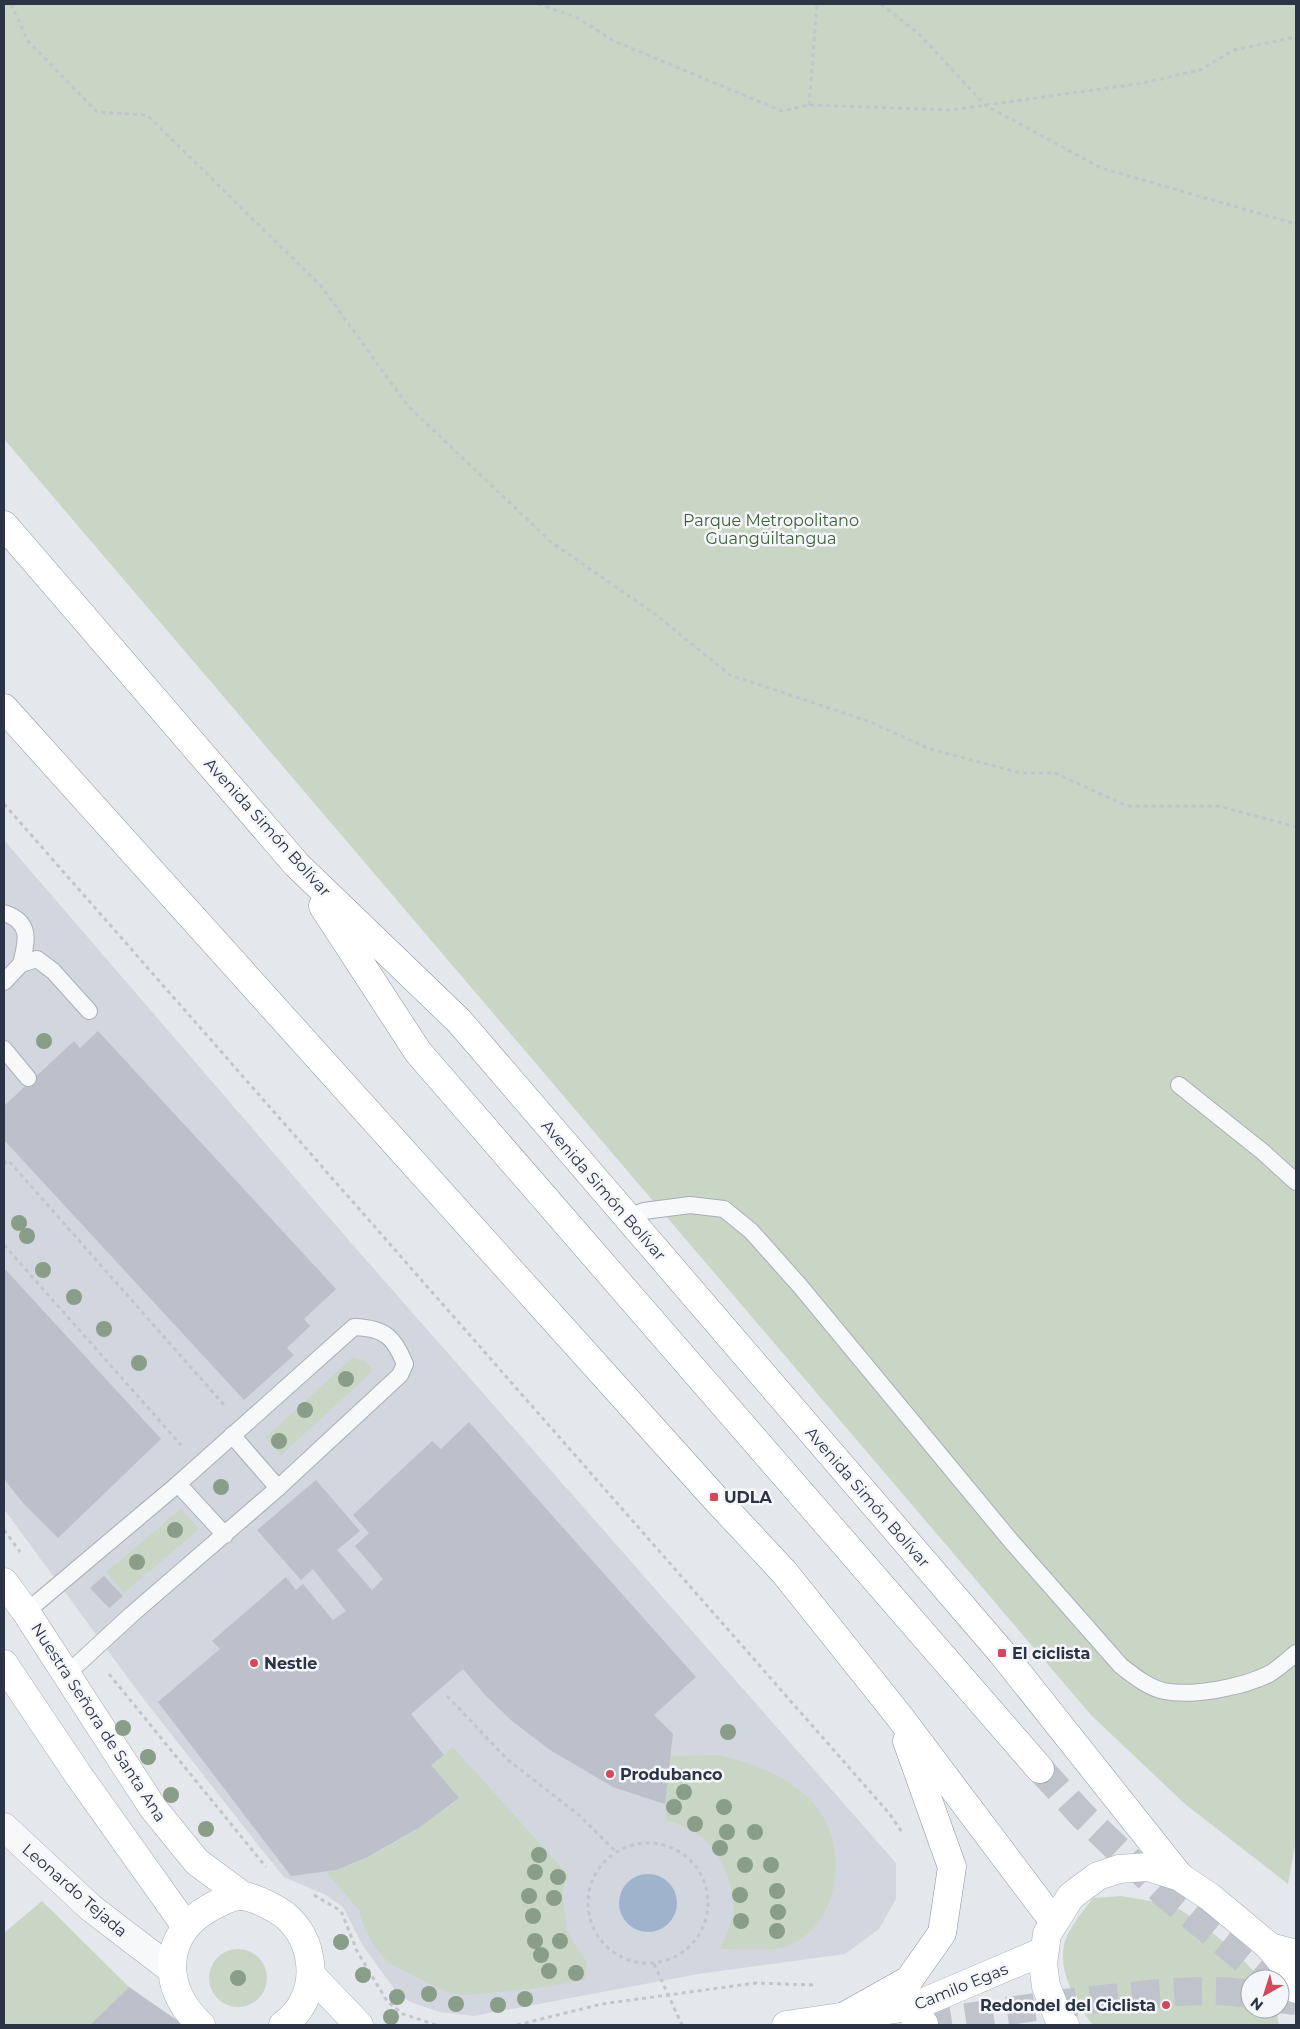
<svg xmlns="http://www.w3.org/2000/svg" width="1300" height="2029" font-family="Montserrat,sans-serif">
<rect width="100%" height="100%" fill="#e4e7ec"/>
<polygon fill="#d2d6de" points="4,840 352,1244 896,1863 896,1899 879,1929 845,1954 698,1974 474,2016 440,2012 410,2002 395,1990 363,1946 343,1907 326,1895 284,1877 266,1855 139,1693 4,1509"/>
<g fill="#c9d6c5">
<polygon points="4,4 1296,4 1296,1840 1288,1884 1185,1804 1091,1715 4,439"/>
<polygon points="353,1357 365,1361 372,1369 371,1373 281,1455 265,1438"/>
<polygon points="181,1509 199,1529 124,1593 106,1572"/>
<path d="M453 1747 568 1875 562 1893 567 1931 587 1963 585 1980 531 1989 466 1995 451 1993 434 1986 389 1963 376 1949 363 1925 359 1910 326 1872C375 1861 419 1828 459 1799L431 1765Z"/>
<path d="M717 1755C752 1762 793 1778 816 1806 850 1848 840 1928 785 1947 771 1951 736 1949 720 1949 724 1938 732 1924 733 1913 736 1872 708 1827 666 1821L665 1804 670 1756Z"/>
<path d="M1121 1896C1138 1899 1155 1901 1171 1906 1192 1912 1248 1961 1260 1979H1250V2009H1276L1279 2025H1093C1075 2003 1054 1965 1067 1936 1074 1922 1084 1910 1093 1898Z"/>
<polygon points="42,1901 129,1987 90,2025 4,2025 4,1933"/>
<circle cx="238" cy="1978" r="29"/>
</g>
<circle fill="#9fb4cc" cx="648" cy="1903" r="29"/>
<g fill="#bbc0ca">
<polygon points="98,1031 336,1289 304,1319 310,1326 287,1348 294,1355 244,1400 4,1140 4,1106 74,1041 80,1048"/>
<polygon points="4,1268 161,1439 58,1538 23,1503 4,1479"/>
<polygon points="469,1422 696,1677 654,1715 673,1734 665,1804 613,1787 550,1750 512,1721 486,1696 463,1669 411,1714 444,1755 431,1765 459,1798 420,1827 368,1857 336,1870 291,1876 158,1702 220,1649 212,1641 286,1577 296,1590 303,1584 333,1620 346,1611 313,1569 301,1580 257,1530 269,1520 316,1480 360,1531 337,1550 372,1590 383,1579 355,1546 369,1533 353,1515 432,1441 441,1449"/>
<polygon points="104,1576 123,1596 109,1608 90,1588"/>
<polygon points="129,1987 184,2025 90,2025"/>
</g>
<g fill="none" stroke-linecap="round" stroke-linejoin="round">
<g stroke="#bfc3cb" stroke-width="28" stroke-dasharray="28 14" stroke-linecap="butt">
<polyline points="1280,1999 1296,2001"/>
<path d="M924 2024C993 2013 1062 2002 1132 1996 1171 1992 1212 1988 1250 1994"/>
</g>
<polyline stroke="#bfc3cb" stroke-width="28" stroke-dasharray="28 14" stroke-linecap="butt" points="1040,1769 1082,1815 1167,1896 1268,1979"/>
<g stroke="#a9aeb7" stroke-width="18">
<g id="lane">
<path d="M4 913C32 922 27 941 21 964"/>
<polyline points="4,982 21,964 37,959 53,971 89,1011"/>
<polyline points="4,1049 28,1078"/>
<polyline points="1179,1085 1263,1152 1296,1182"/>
<path d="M627 1217 644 1211 690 1205 724 1209 751 1231 800 1286 1011 1541 1121 1666C1134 1676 1149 1688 1164 1691 1193 1697 1243 1687 1269 1674 1278 1669 1288 1660 1296 1653"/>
<polyline points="232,1435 278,1488"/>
<polyline points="178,1484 225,1535"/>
<path d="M26 1612 178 1484 354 1327C385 1328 394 1337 405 1364L400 1375 278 1488 131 1615 67 1674"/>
</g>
</g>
<g stroke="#a9aeb7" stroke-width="29">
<polyline id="street" points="4,1827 91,1908 172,1970"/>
</g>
<g stroke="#a9aeb7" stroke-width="29">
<g id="secondary">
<polyline points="4,1582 26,1612 153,1808 197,1862 243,1896"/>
<polyline points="4,1664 79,1776 185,1925"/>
<polyline points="312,1976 359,2025"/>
<path d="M201 2025C161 1989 161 1934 211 1907 220 1902 233 1895 243 1896 255 1897 279 1910 287 1917 301 1930 308 1944 310 1963 313 1987 303 2011 283 2025"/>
<polyline points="786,2025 915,2006 1044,1951"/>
<polyline points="1065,2025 1059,2019 1046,1986 1043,1964 1047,1934 1071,1896 1098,1876 1119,1869 1148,1867 1180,1877 1210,1897 1270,1947 1288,1970 1296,1989"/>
</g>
</g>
<g stroke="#a3abb8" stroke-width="29">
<g id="primary">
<polyline points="1270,1947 1296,1954"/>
<polyline points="915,2025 924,2024"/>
</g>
</g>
<g stroke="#8b94a3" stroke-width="29">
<g id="highway">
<polyline points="4,525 297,865 459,1021 1002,1653 1180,1877"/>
<polyline points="4,708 714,1497 784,1572 899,1716 1054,1922"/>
<polyline points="323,906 418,1052 1040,1769"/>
<polyline points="845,2016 909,1980 942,1933 952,1867 907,1741"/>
</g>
</g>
<g stroke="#c2c5cb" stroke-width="3" stroke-dasharray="4 4" stroke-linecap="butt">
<polyline points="11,4 28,41 97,112 147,115 321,286 408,406 551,542 655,614 730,675 868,721 930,749 1021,773 1055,773 1127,806 1219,806 1296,827"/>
<polyline points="538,4 576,17 614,41 782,111 809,105 951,110 1143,83 1200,70 1234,50 1296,37"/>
<polyline points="881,4 920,35 985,105 1101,168 1296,224"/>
<polyline points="809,105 817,4"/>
<polyline points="4,804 888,1812 902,1832"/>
<polyline points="4,1164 8,1160 225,1406"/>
<polyline points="4,1245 181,1445"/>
<polyline points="4,1530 20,1552"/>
<polyline points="109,1674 266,1867"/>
<polyline points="447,1696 508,1760 579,1815 615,1851"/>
<circle cx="648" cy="1903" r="60"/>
<polyline points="314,1895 341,1911 357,1951 387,2001 403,2014 436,2025"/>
<polyline points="654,1964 682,2025"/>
<polyline points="517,2025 602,2004 756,1983 814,1985"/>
</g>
<use href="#lane" stroke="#f7f8fa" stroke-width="16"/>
<use href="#street" stroke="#f7f8fa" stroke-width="28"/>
<use href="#secondary" stroke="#fff" stroke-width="28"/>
<use href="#primary" stroke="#fff" stroke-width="28"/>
<use href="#highway" stroke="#fff" stroke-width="28"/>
</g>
<g fill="#899d89">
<circle cx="44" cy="1041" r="8"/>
<circle cx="19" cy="1223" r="8"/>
<circle cx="27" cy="1236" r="8"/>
<circle cx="43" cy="1270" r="8"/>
<circle cx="74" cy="1297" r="8"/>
<circle cx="104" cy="1329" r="8"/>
<circle cx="139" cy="1363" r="8"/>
<circle cx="346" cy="1379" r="8"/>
<circle cx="305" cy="1410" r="8"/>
<circle cx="279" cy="1441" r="8"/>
<circle cx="221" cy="1487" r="8"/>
<circle cx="175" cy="1530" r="8"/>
<circle cx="137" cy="1562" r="8"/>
<circle cx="123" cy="1728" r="8"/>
<circle cx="728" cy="1732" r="8"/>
<circle cx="148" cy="1757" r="8"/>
<circle cx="684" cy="1792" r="8"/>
<circle cx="171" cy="1795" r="8"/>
<circle cx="674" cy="1807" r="8"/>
<circle cx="724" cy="1807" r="8"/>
<circle cx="695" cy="1824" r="8"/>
<circle cx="206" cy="1829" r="8"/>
<circle cx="727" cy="1832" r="8"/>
<circle cx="755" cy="1832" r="8"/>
<circle cx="720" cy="1848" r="8"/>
<circle cx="539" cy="1855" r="8"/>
<circle cx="745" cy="1865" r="8"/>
<circle cx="771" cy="1865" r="8"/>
<circle cx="535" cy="1872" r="8"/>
<circle cx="558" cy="1877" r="8"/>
<circle cx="777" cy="1891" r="8"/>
<circle cx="740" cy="1895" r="8"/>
<circle cx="529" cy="1896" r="8"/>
<circle cx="554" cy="1898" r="8"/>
<circle cx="778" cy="1912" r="8"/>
<circle cx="533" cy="1916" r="8"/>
<circle cx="741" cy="1921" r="8"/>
<circle cx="777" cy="1931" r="8"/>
<circle cx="535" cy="1941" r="8"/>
<circle cx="560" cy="1941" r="8"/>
<circle cx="341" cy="1942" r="8"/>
<circle cx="541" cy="1955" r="8"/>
<circle cx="549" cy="1971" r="8"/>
<circle cx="576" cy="1973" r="8"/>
<circle cx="363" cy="1975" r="8"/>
<circle cx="238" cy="1978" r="8"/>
<circle cx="429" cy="1994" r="8"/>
<circle cx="397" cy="1997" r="8"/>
<circle cx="525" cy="1999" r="8"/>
<circle cx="456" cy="2004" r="8"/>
<circle cx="498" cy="2005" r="8"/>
<circle cx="391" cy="2017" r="8"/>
</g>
<g fill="#d1495b" stroke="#f4f6f9" stroke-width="2">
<rect x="709" y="1492" width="10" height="10" rx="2.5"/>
<rect x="997" y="1648" width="10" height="10" rx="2.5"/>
<circle cx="254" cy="1663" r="5"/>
<circle cx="610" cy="1774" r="5"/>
<circle cx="1166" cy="2005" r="5"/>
</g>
<g text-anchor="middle" stroke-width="5" stroke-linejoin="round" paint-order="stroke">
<g font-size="16" fill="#3f6138" stroke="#f4f6f9">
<text x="771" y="526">Parque Metropolitano<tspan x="771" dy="18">Guangüiltangua</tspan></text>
</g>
<g font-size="16" fill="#2b3445" stroke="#f4f6f9">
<text transform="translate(268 827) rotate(48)" y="6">Avenida Simón Bolívar</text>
<text transform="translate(604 1190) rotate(49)" y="6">Avenida Simón Bolívar</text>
<text transform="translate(868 1497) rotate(49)" y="6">Avenida Simón Bolívar</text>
<text transform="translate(99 1722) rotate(57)" y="6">Nuestra Señora de Santa Ana</text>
<text transform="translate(75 1890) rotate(41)" y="6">Leonardo Tejada</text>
<text transform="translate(961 1986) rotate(-22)" y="6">Camilo Egas</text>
</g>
<g font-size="16" font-weight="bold" fill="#2b3445" stroke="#f4f6f9" text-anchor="start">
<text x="724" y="1503">UDLA</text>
<text x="1012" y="1659">El ciclista</text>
<text x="264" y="1669">Nestle</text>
<text x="620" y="1780">Produbanco</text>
<text x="1156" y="2011" text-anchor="end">Redondel del Ciclista</text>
</g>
</g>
<rect width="1300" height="2029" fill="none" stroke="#2b3445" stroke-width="10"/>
<g transform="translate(1265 1994) rotate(219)"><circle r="24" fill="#f4f6f9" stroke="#a4a8b1"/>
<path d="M0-4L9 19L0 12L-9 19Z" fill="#d1495b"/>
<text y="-8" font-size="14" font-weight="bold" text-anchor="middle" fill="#2b3445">N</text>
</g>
</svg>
